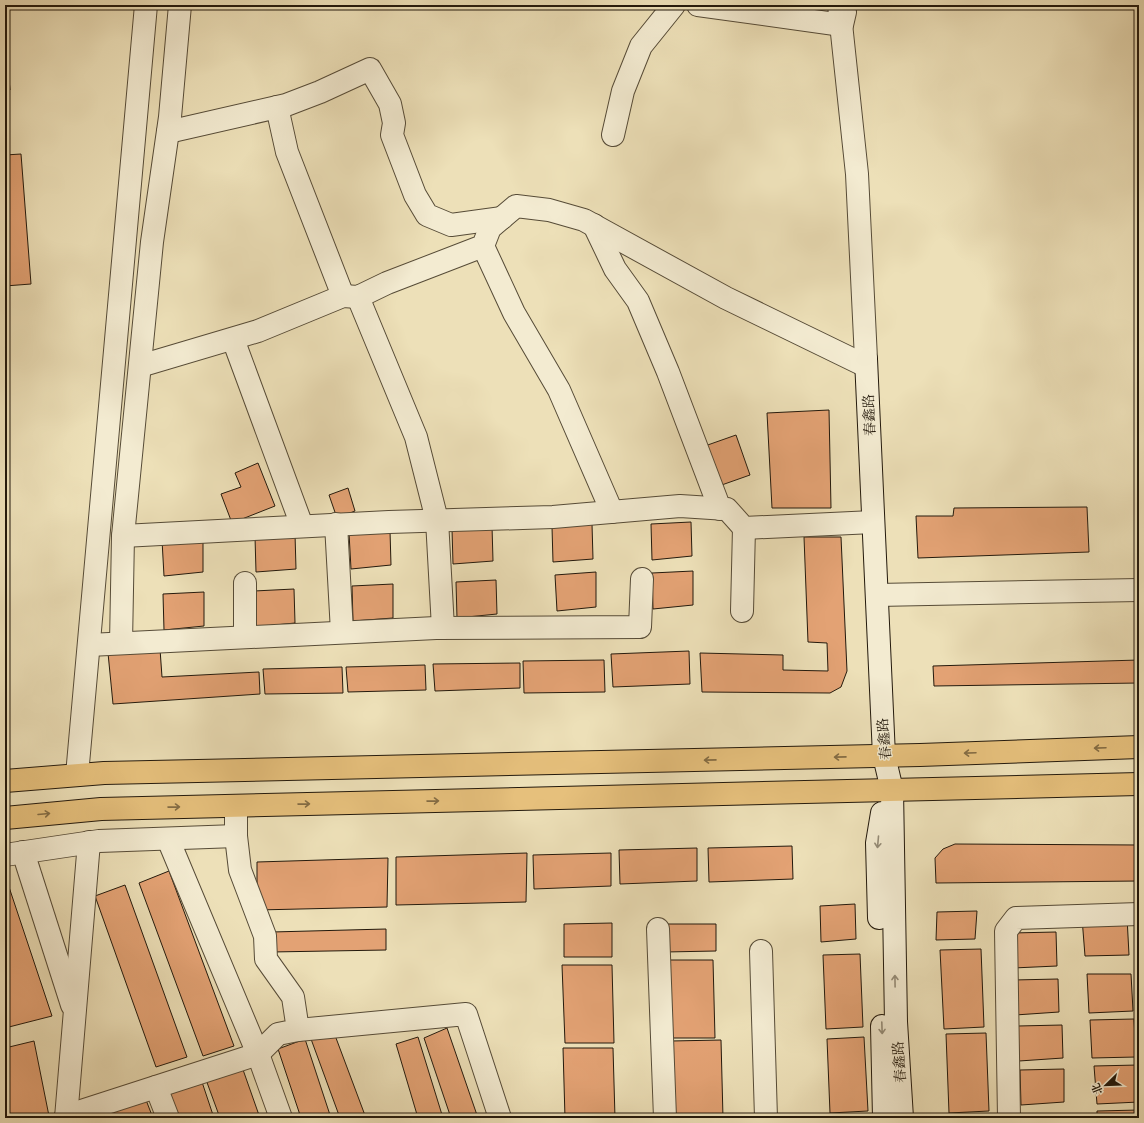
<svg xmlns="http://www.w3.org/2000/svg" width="1144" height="1123" font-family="Vollkorn,'Noto Serif SC',serif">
<rect width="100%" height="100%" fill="#ede0b8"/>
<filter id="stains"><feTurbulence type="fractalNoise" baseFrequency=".005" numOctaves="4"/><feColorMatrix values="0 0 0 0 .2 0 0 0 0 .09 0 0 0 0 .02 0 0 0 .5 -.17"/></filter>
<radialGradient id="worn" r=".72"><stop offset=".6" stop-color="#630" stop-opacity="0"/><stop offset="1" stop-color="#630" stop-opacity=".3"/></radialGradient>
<g fill="#e3a274" stroke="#23190c">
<polygon points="5,33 10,90 5,91"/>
<polygon points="21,154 31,284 5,286 5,155"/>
<polygon points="829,410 831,508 772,508 767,413"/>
<polygon points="736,435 750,475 716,487 702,447"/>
<polygon points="258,463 275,506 232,523 221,494 241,487 235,473"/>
<polygon points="348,488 355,511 337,518 329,495"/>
<polygon points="1087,507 1089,552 918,558 916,516 953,516 954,508"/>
<polygon points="691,522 692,556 652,560 651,524"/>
<polygon points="592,524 593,559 553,562 552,527"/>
<polygon points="492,526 493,561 453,564 452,529"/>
<polygon points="390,531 391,565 351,569 349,533"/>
<polygon points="295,534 296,569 256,572 255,537"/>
<polygon points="804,537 841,537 847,671 841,687 830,693 702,692 700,653 783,655 783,670 828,671 827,643 808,642"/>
<polygon points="203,538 203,572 164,576 162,540"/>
<polygon points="693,571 693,605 653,609 652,573"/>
<polygon points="596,572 596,607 557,611 555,575"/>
<polygon points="496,580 497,614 457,618 456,582"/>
<polygon points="393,584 393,618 353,621 352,586"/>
<polygon points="294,589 295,623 255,627 254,591"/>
<polygon points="204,592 204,626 164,630 163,594"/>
<polygon points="160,649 162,677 259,672 260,694 113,704 108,653"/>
<polygon points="689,651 690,684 613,687 611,654"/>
<polygon points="5,659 8,722 5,723"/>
<polygon points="604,660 605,692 524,693 523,661"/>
<polygon points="1139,660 1139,683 934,686 933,666"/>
<polygon points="520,663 520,688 435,691 433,664"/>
<polygon points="425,665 426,690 348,692 346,667"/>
<polygon points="342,667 343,693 265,694 263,669"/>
<polygon points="955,844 1139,845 1139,881 936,883 935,858 943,849"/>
<polygon points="792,846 793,879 709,882 708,848"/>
<polygon points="697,848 697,881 620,884 619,850"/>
<polygon points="527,853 526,902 396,905 396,857"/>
<polygon points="611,853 611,886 534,889 533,855"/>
<polygon points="388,858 387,907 257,910 257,862"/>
<polygon points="169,871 234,1046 203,1056 139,883"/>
<polygon points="5,875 52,1016 5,1028"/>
<polygon points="125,885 187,1057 156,1067 95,896"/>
<polygon points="855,904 856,939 821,942 820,906"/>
<polygon points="977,911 975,939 936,940 937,912"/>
<polygon points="1127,917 1129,955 1085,956 1082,918"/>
<polygon points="612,923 612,957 564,957 564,924"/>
<polygon points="664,924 716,924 716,951 665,952"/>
<polygon points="386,929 386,950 271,952 272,932"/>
<polygon points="1056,932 1057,966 1013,968 1012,933"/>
<polygon points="981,949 984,1027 944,1029 940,950"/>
<polygon points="860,954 863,1027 826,1029 823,955"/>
<polygon points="663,960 713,960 715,1038 666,1038"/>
<polygon points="562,965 612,965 614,1043 565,1043"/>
<polygon points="1087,974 1131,974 1133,1011 1089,1013"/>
<polygon points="1058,979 1059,1012 1015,1015 1014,980"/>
<polygon points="1134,1019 1136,1057 1092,1058 1090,1020"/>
<polygon points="1062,1025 1063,1058 1019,1061 1018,1026"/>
<polygon points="447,1028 478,1118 451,1118 424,1038"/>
<polygon points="333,1030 366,1118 340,1118 311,1039"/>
<polygon points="986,1033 989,1111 949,1113 946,1034"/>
<polygon points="418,1037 443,1118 418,1118 396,1044"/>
<polygon points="864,1037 868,1111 830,1113 827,1039"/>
<polygon points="305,1039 331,1118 301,1118 278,1049"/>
<polygon points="721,1040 723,1118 673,1118 671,1041"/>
<polygon points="34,1041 49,1116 38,1118 5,1118 5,1048"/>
<polygon points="563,1048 613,1048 615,1118 565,1118"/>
<polygon points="241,1064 260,1118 220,1118 205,1077"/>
<polygon points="1138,1065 1139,1102 1097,1104 1094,1066"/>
<polygon points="1064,1069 1064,1102 1021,1105 1020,1070"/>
<polygon points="201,1079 214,1118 173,1118 164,1091"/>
<polygon points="146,1100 153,1118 107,1118 106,1115"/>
<polygon points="1139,1110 1139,1118 1097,1118 1097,1111"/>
<polygon points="1069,1115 1069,1118 1024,1118 1024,1116"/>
</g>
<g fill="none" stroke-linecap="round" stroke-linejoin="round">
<g stroke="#564b37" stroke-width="24">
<g id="street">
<polyline points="698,5 842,25 845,12"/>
<polyline points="839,5 857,174 866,359"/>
<polyline points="277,107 287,152 343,296"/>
<polyline points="168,132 286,105 320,92 370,69 390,104 394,123 392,135 415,195 427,215 451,225 502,218"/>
<polyline points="613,135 623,91 641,46 674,5"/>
<polyline points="594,225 615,269 638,301 668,372 720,509"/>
<polyline points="483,246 514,313 559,390 612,512"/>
<polyline points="358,297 416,437 437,520 443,628"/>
<polyline points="233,339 302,526"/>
<polyline points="140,366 258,331 343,296 358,297 387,283 483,246 490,228 516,206 549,210 584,220 726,298 866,366"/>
<polyline points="336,524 342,632"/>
<polyline points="123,536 389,522 553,517 680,506 727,509 744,528 873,522"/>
<polyline points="877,595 1139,590"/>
<polyline points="742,611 744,528"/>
<polyline points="245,637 245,583"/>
<polyline points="121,643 123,536 152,242 170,117 180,5"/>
<polyline points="89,645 436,628 640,627 642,579"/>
<polyline points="77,775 146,5"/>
<polyline points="168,839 258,1054 281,1118"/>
<polyline points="23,852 72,1005"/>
<polyline points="5,855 99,841 236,836"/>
<polyline points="658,929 665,1118"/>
<polyline points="761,951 766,1118"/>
<polyline points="298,1030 466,1014 500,1118"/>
<polyline points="156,1087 168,1118"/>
<polyline points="66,1116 258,1054 278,1034 298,1030 293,997 266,959 265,936 240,870 236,836 236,806"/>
<polyline points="66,1118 89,842"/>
<polyline points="1009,1118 1006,931 1016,918 1139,914"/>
</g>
</g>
<g stroke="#23190c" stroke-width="24">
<g id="secondary">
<polyline points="866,359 884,756 892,790 896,1022 902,1118"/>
<polyline points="879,918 877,843 882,813"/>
<polyline points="882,1026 884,1118"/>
</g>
</g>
<g stroke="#23190c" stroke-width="24">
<g id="primary">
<polyline points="5,781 104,773 920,755 1139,747"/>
<polyline points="5,818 101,809 1139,784"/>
</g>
</g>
<use href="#street" stroke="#f3ebd1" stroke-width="22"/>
<use href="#secondary" stroke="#f3ebd1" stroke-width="22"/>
<use href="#primary" stroke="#e6c07c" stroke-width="22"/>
</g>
<defs><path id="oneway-shaft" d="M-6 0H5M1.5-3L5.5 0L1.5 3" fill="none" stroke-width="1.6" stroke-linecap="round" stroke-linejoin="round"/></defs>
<g stroke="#846c44">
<use href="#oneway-shaft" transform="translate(1100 748) rotate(178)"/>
<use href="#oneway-shaft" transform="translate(970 753) rotate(178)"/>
<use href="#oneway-shaft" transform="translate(840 757) rotate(179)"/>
<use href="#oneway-shaft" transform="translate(710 760) rotate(179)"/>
<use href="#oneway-shaft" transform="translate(433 801) rotate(-1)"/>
<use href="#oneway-shaft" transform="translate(304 804) rotate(-1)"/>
<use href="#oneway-shaft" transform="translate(174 807) rotate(-1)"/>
<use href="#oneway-shaft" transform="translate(44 814) rotate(-5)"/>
</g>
<g stroke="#958c78">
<use href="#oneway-shaft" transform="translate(878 842) rotate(95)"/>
<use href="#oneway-shaft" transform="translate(895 981) rotate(-91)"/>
<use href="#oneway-shaft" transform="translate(882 1028) rotate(88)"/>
</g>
<g text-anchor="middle" stroke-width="3" stroke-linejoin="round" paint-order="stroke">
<g font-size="14" fill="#23190c" stroke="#f3ebd1">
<text transform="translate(869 415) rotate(-93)" y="5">春鑫路</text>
<text transform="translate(884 739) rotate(-95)" y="5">春鑫路</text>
<text transform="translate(899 1062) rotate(-94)" y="5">春鑫路</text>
</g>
</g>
<rect width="1144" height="1123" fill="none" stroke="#ede0b8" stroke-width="20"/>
<rect x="6" y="6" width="1132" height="1111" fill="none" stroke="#23190c" stroke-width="2"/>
<rect x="10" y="10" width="1124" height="1103" fill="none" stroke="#23190c"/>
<g transform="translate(1106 1085) rotate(247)" stroke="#f3ebd1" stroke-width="3" paint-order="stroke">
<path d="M0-3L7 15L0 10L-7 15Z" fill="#23190c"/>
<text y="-6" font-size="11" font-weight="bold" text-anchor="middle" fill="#23190c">北</text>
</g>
<rect width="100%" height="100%" filter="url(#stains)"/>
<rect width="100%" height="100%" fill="url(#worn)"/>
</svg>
